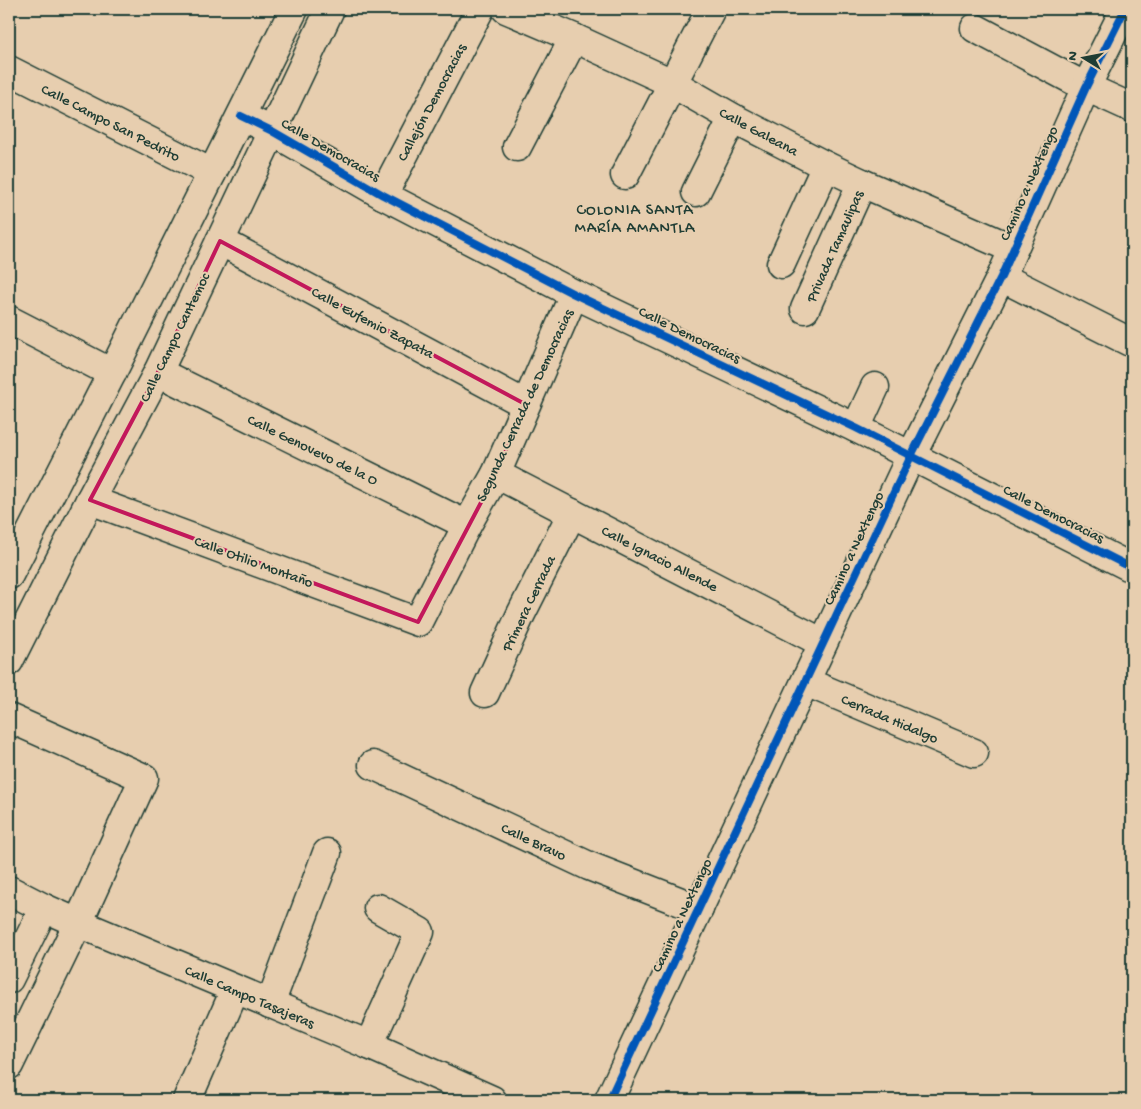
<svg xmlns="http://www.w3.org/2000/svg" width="1141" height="1109" font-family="'Gochi Hand',sans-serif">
<rect width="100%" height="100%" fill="#e7ceaf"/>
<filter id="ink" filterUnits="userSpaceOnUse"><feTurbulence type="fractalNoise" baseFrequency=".02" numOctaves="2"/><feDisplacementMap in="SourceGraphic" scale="10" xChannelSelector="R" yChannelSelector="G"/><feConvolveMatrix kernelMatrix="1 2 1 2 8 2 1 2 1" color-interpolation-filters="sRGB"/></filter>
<g filter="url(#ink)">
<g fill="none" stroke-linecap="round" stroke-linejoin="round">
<g stroke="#1f3d34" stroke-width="31">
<g id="minor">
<polyline points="506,9 574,38 672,83 733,118 826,166 862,183 1013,249"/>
<polyline points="975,28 1086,87 1132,108"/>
<polyline points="9,70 212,173"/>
<polyline points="241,116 272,131 383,195 574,294 856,428 1132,568"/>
<polyline points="517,147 574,38"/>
<polyline points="625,175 711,9"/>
<polyline points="696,192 733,118"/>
<polyline points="383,195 480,9"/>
<polyline points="220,241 525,404"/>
<polyline points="781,264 826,166"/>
<polyline points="1001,277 1132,343"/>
<polyline points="805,309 862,183"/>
<polyline points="9,320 112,373"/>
<polyline points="158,372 467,525"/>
<polyline points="856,428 875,387"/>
<polyline points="496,474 823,643"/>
<polyline points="90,500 418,622 467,525 496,474 574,294"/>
<polyline points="9,575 112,373 294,9"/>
<polyline points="9,661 90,500 158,372 330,9"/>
<polyline points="806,682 974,753"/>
<polyline points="485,693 521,614 572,513"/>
<polyline points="9,718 144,778 78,923 9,1065"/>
<polyline points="373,765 589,866 699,909"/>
<polyline points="9,890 44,908 78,923 369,1045 492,1100"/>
<polyline points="9,979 44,908"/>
<polyline points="270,1004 327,853"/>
<polyline points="369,1045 420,932 378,908"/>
<polyline points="187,1100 235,990"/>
<polyline points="609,1100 911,456 1001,277 1086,87 1125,9"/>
</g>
</g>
<use href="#minor" stroke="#e7ceaf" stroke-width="28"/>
<g stroke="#e7ceaf" stroke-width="11">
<g id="cycleway">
<polyline points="241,116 272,131 383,195 574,294 856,428 1132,568"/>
<polyline points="609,1100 911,456 1001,277 1086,87 1125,9"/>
</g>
</g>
<use href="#cycleway" stroke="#0057b8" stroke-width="8"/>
</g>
</g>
<path fill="none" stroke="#c2185b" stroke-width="4" stroke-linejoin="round" d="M220 241 525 404 496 474 418 622 90 500 158 372Z"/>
<g text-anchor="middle" stroke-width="4" stroke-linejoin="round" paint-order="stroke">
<g font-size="15" fill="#1f3d34" stroke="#e7ceaf">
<text transform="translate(431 102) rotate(-62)" y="5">Callejón Democracias</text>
<text transform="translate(111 122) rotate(27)" y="5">Calle Campo San Pedrito</text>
<text transform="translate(759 131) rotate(28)" y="5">Calle Galeana</text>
<text transform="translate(331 149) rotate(30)" y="5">Calle Democracias</text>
<text transform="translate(1028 183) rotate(-66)" y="5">Camino a Nextengo</text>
<text transform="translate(834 246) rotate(-66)" y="5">Privada Tamaulipas</text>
<text transform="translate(373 322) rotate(28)" y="5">Calle Eufemio Zapata</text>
<text transform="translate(690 334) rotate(26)" y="5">Calle Democracias</text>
<text transform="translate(174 337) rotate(-64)" y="5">Calle Campo Cantemoc</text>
<text transform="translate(524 405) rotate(-65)" y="5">Segunda Cerrada de Democracias</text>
<text transform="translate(313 449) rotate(26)" y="5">Calle Genovevo de la O</text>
<text transform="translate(1054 513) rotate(27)" y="5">Calle Democracias</text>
<text transform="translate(853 548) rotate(-65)" y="5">Camino a Nextengo</text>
<text transform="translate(660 558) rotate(27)" y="5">Calle Ignacio Allende</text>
<text transform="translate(254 561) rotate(20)" y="5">Calle Otilio Montaño</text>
<text transform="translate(528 603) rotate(-64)" y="5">Primera Cerrada</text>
<text transform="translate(890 718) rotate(23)" y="5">Cerrada Hidalgo</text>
<text transform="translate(534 841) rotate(25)" y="5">Calle Bravo</text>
<text transform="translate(681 915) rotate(-65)" y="5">Camino a Nextengo</text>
<text transform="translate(250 996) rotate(23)" y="5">Calle Campo Tasajeras</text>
</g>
<g font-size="16" letter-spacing="1" fill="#1f3d34" stroke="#e7ceaf">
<text x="635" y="214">COLONIA SANTA<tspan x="635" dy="18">MARÍA AMANTLA</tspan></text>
</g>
</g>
<rect width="1141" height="1109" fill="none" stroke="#e7ceaf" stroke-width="30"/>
<rect x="15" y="15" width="1111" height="1079" fill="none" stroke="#1f3d34" stroke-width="2" filter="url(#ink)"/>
<g transform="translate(1084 58) rotate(280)" stroke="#e7ceaf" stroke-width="4" paint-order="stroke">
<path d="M0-4L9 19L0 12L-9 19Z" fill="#1f3d34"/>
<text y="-8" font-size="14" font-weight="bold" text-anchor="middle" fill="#1f3d34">N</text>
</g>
</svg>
